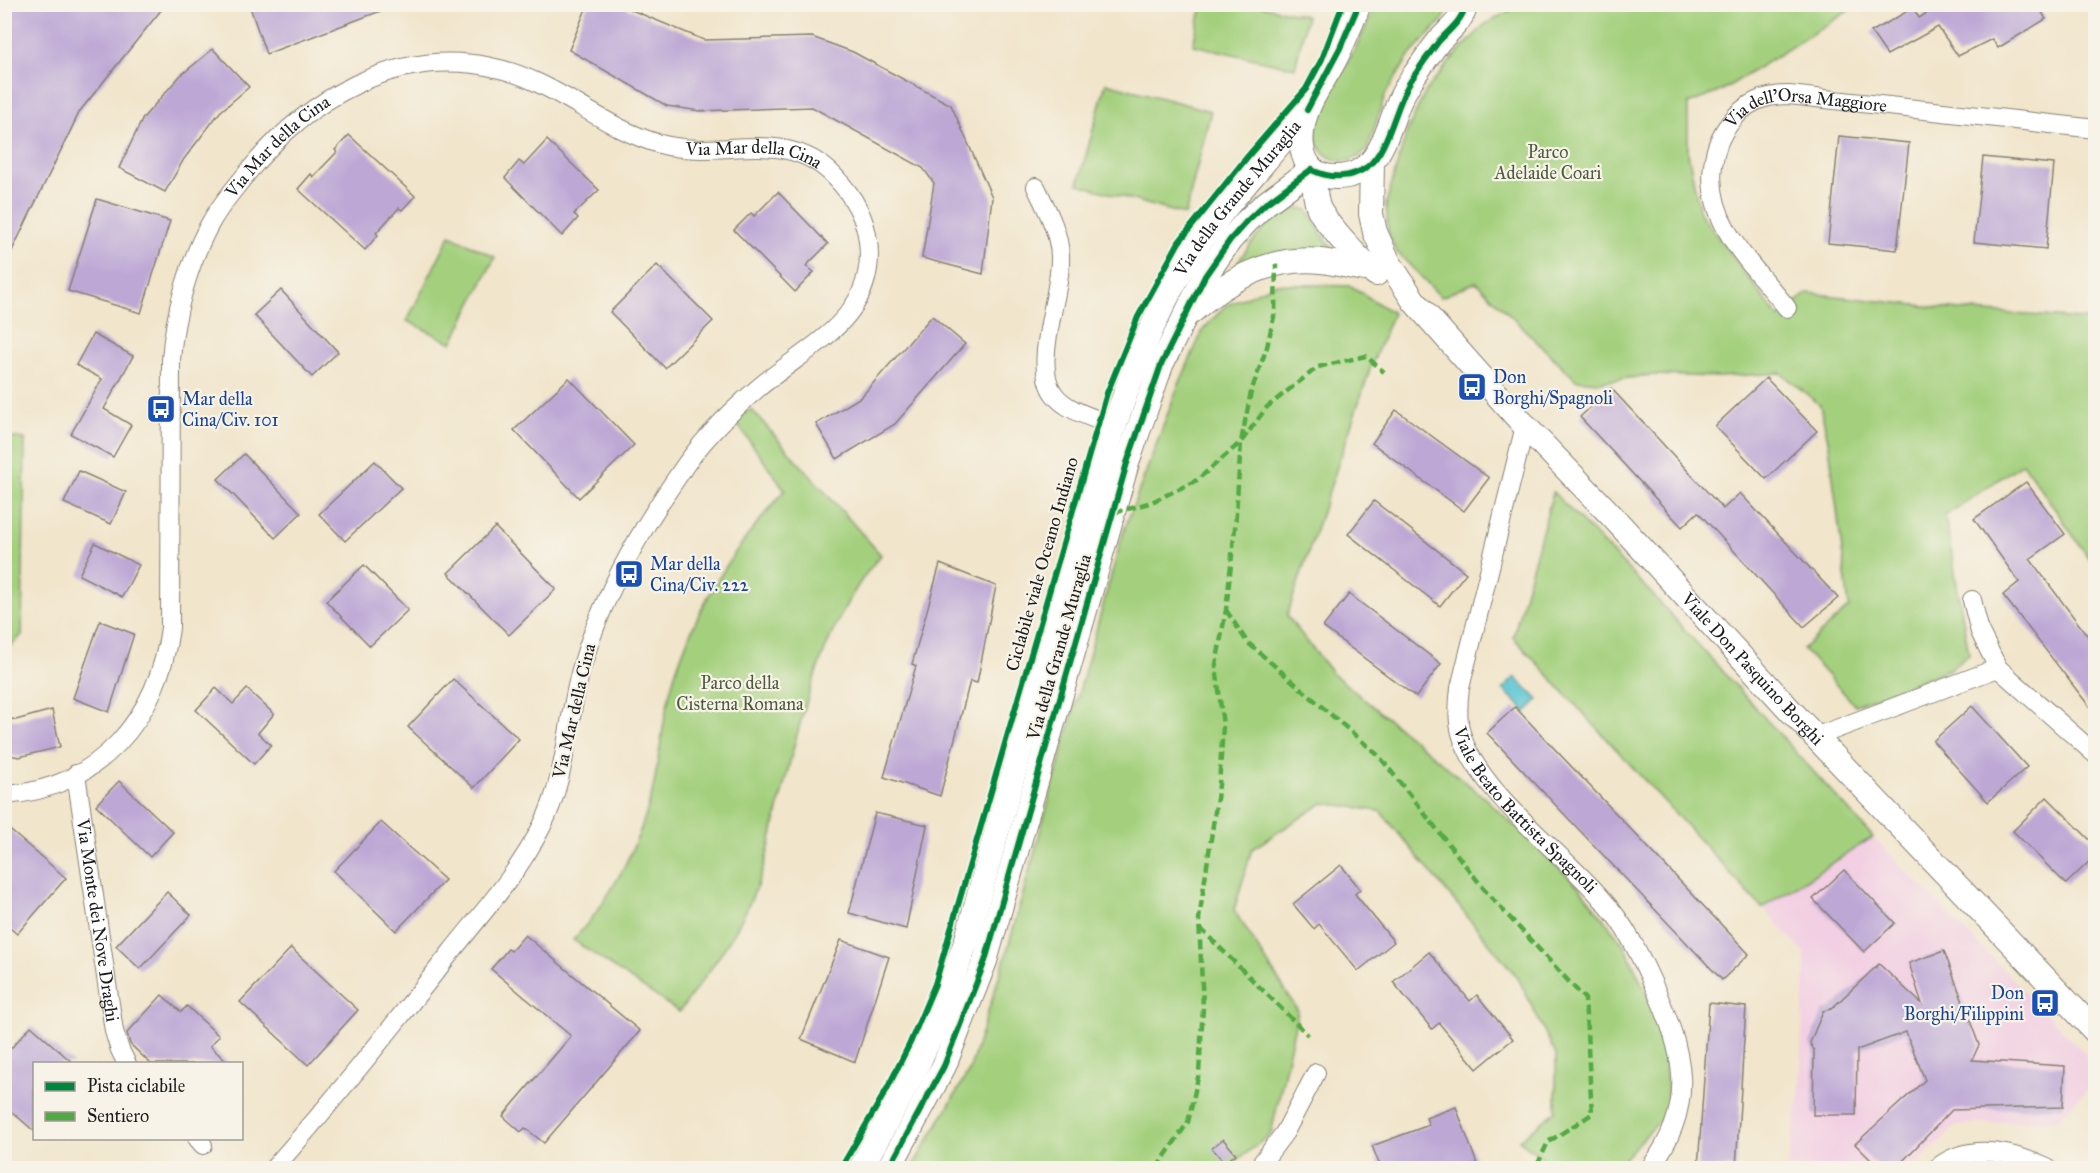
<svg xmlns="http://www.w3.org/2000/svg" width="2100" height="1173" font-family="'IM FELL Great Primer',serif">
<rect width="100%" height="100%" fill="#f7f3e8"/>
<filter id="ink" filterUnits="userSpaceOnUse"><feTurbulence type="fractalNoise" baseFrequency=".0167" numOctaves="2"/><feDisplacementMap in="SourceGraphic" scale="12" xChannelSelector="R" yChannelSelector="G"/><feConvolveMatrix kernelMatrix="1 2 1 2 8 2 1 2 1" color-interpolation-filters="sRGB"/></filter>
<filter id="wash" filterUnits="userSpaceOnUse"><feTurbulence type="fractalNoise" baseFrequency=".008" numOctaves="4" result="noise"/><feDisplacementMap in="SourceGraphic" scale="24" xChannelSelector="R" yChannelSelector="G"/><feGaussianBlur stdDeviation="1.35" result="paint"/><feColorMatrix in="noise" values="0 0 0 0 0 0 0 0 0 0 0 0 0 0 0 0 0 1.4 0 .05"/><feComposite in="paint" operator="in"/></filter>
<g filter="url(#wash)">
<rect width="100%" height="100%" fill="#f1e5cb"/>
<polygon fill="#f2cfe2" points="1652,594 1873,837 2095,1063 2095,1081 2058,1120 1956,1125 1913,1168 1787,1168 1800,1090 1805,954 1609,741"/>
<g fill="#a4d07e" stroke="#60764d" stroke-width="1.5">
<polygon points="1202,5 1257,5 1307,16 1295,68 1193,45"/>
<path d="M1375 5H1449L1444 18 1410 55 1386 93 1367 150C1358 158 1350 163 1338 160 1323 157 1315 145 1316 130 1317 118 1324 106 1329 96 1345 65 1364 36 1375 5Z"/>
<polygon points="1519,5 1858,5 1721,91 1688,104 1688,153 1700,213 1779,318 1787,308 1808,293 1960,310 2095,320 2095,567 2023,463 1945,516 1969,654 1950,669 1855,705 1803,649 1849,607 1829,445 1820,405 1781,373 1719,377 1652,375 1599,382 1576,380 1476,282 1441,297 1396,251 1388,233 1386,203 1407,131 1426,91 1451,60 1484,25"/>
<polygon points="1106,83 1211,111 1185,215 1078,184"/>
<path d="M1302 208 1308 210 1321 233 1340 258C1298 251 1272 245 1234 267 1252 244 1270 210 1302 208Z"/>
<polygon points="450,235 495,257 452,343 407,321"/>
<polygon points="1275,284 1351,286 1393,313 1370,369 1287,616 1332,673 1486,799 1579,887 1625,946 1660,1024 1670,1110 1615,1168 1556,1168 1519,1140 1556,1111 1556,1055 1518,978 1380,811 1323,803 1252,849 1234,910 1298,1011 1271,1134 1227,1168 912,1168 969,1071 1006,955 1123,533 1177,389 1203,330 1225,306"/>
<path d="M751 409 881 555C823 621 801 718 780 801 772 835 765 871 750 902 732 942 705 977 679 1012L573 940C610 901 639 846 652 793 661 752 663 709 677 668 689 634 704 600 724 570 741 541 764 516 785 490L735 421Z"/>
<polygon points="5,437 25,439 22,635 5,651"/>
<polygon points="1553,492 1652,594 1873,837 1762,908 1513,637"/>
</g>
<polygon fill="#5ac6d3" stroke="#3b7178" stroke-width="1.5" points="1515,677 1538,700 1526,712 1503,689"/>
<g id="blocks">
<g fill="#bda8d5">
<polygon points="4,4 166,4 80,111 4,267"/>
<polygon points="249,4 394,4 394,6 266,54"/>
<polygon points="588,4 617,4 704,40 812,37 853,52 951,105 992,197 983,274 922,258 934,183 923,168 812,107 700,111 667,106 569,50"/>
<polygon points="1942,4 2037,4 2046,19 1998,48 1992,39 1958,56 1938,27 1887,55 1871,32 1913,8 1919,18"/>
<polygon points="213,49 249,87 220,112 184,159 165,192 119,168 143,118 180,76"/>
<polygon points="349,135 415,196 402,210 399,208 376,233 378,235 365,250 298,189 311,174 313,177 337,152 335,150"/>
<polygon points="1839,136 1909,143 1897,250 1828,243"/>
<polygon points="547,140 599,190 574,214 578,218 562,236 505,178 519,161 524,165"/>
<polygon points="1983,157 2054,164 2046,249 1974,242"/>
<polygon points="778,192 828,244 806,266 814,272 795,292 734,230 751,213 754,216"/>
<polygon points="97,199 170,221 141,313 68,291"/>
<polygon points="657,265 713,321 665,368 610,312"/>
<polygon points="281,290 338,352 312,377 254,315"/>
<polygon points="932,316 965,344 895,424 837,459 816,424 861,397"/>
<polygon points="93,334 133,356 104,409 131,425 113,457 71,434 102,379 76,365"/>
<polygon points="569,378 634,445 579,498 514,430"/>
<polygon points="1766,378 1817,431 1766,479 1715,426"/>
<polygon points="1611,388 1723,509 1740,493 1838,598 1804,627 1698,512 1682,527 1580,417"/>
<polygon points="1396,410 1489,478 1464,511 1372,443"/>
<polygon points="244,454 301,513 275,538 218,479"/>
<polygon points="375,461 401,488 345,541 319,514"/>
<polygon points="79,471 126,492 111,524 64,503"/>
<polygon points="2026,482 2065,534 2030,559 2096,647 2096,715 2003,595 2019,582 1974,519"/>
<polygon points="1374,501 1466,573 1440,606 1348,534"/>
<polygon points="495,527 556,589 509,635 448,573"/>
<polygon points="95,543 139,565 122,597 79,575"/>
<polygon points="940,564 996,586 977,683 970,681 940,796 884,777 916,666 912,664"/>
<polygon points="364,565 408,610 370,646 326,601"/>
<polygon points="1349,594 1441,664 1416,697 1323,627"/>
<polygon points="100,621 134,634 109,712 73,698"/>
<polygon points="453,679 519,739 474,788 408,727"/>
<polygon points="216,688 233,704 247,689 274,714 258,733 271,745 254,764 196,710"/>
<polygon points="1972,706 2027,767 1988,802 1933,741"/>
<polygon points="1515,707 1749,954 1722,980 1487,733"/>
<polygon points="52,710 60,747 19,757 4,754 4,717 16,720"/>
<polygon points="119,781 173,832 150,857 96,805"/>
<polygon points="2047,797 2096,846 2096,855 2066,884 2013,831"/>
<polygon points="875,813 927,825 906,929 849,913"/>
<polygon points="381,822 445,880 396,931 334,871"/>
<polygon points="4,825 66,878 17,934 4,923"/>
<polygon points="1341,865 1360,889 1355,894 1394,942 1358,971 1319,924 1314,929 1293,904"/>
<polygon points="1844,870 1895,923 1864,952 1813,899"/>
<polygon points="167,892 191,915 140,969 116,946"/>
<polygon points="525,935 640,1031 544,1143 525,1128 521,1132 503,1116 571,1036 491,969 508,949 511,951"/>
<polygon points="841,940 889,957 855,1062 801,1039"/>
<polygon points="291,948 358,1010 308,1065 240,1002"/>
<polygon points="1944,951 1979,1045 1972,1060 2065,1066 2063,1107 1952,1110 1896,1168 1879,1168 1855,1144 1925,1080 1906,1032 1857,1050 1856,1115 1813,1115 1814,1050 1810,1043 1823,1011 1831,1009 1879,964 1922,1004 1909,963"/>
<polygon points="1429,952 1470,1001 1477,995 1513,1039 1477,1069 1439,1023 1432,1029 1393,982"/>
<polygon points="162,995 181,1012 187,1006 219,1036 210,1046 229,1064 151,1064 130,1044 127,1033"/>
<polygon points="1709,1003 1746,1007 1736,1168 1698,1168"/>
<polygon points="31,1026 74,1064 34,1064 34,1131 4,1105 4,1056"/>
<polygon points="1456,1107 1477,1164 1464,1168 1381,1168 1372,1146 1429,1125 1426,1118"/>
<polygon points="1223,1139 1236,1154 1225,1163 1212,1148"/>
</g>
</g>
</g>
<g filter="url(#ink)">
<use href="#blocks" fill-opacity="0" stroke="#868074" stroke-width="1.5"/>
<g fill="none" stroke-linecap="round" stroke-linejoin="round">
<g stroke="#868074" stroke-width="20">
<g id="street">
<path d="M1036 187C1046 208 1059 231 1060 256 1062 294 1031 364 1054 394 1066 411 1095 418 1114 426"/>
<path id="s1" d="M1787 308C1754 266 1705 224 1713 165 1715 150 1720 135 1730 123 1746 102 1764 95 1789 95L2096 129"/>
<path id="s2" d="M1525 426 1460 688C1458 703 1457 719 1461 733 1476 790 1563 853 1602 899 1625 924 1639 953 1653 984 1684 1052 1698 1104 1650 1168"/>
<polyline points="1972,600 1980,632 1998,668 2096,755"/>
<polyline points="1815,737 1998,668"/>
<path id="s3" d="M76 774 114 1031 120 1050 127 1064"/>
<path id="s4" d="M4 795C98 790 159 717 170 628L171 360C174 315 189 261 211 222 221 204 235 188 248 172 307 99 395 47 491 67 554 79 599 127 660 144 722 161 786 124 836 178 853 196 865 216 868 241 878 319 807 346 757 389 728 414 701 441 680 473 639 532 602 596 582 666 567 718 567 777 542 826 519 872 483 912 451 952 394 1025 336 1098 274 1168"/>
<polyline points="197,1138 203,1145"/>
<polyline points="1258,1168 1285,1132 1316,1073"/>
<path d="M1937 1168C1969 1142 2012 1152 2047 1168"/>
</g>
</g>
<g stroke="#868074" stroke-width="26">
<g id="secondary">
<path d="M1359 4C1351 24 1343 44 1333 63 1322 83 1307 102 1303 125 1300 139 1301 157 1311 168 1317 175 1328 177 1336 177 1379 177 1386 133 1399 102 1403 92 1409 83 1415 74 1423 63 1430 52 1439 41 1450 29 1462 21 1466 4"/>
<path id="s5" d="M1372 162 1371 214 1375 232 1388 261 1414 301 1525 426 1610 514 1789 709 2096 1032"/>
<path d="M1314 171C1315 184 1314 198 1319 209 1327 225 1361 262 1376 274"/>
<path d="M1191 312C1227 280 1271 256 1321 261 1338 263 1355 268 1372 270"/>
<path id="s6" d="M861 1168 915 1070 940 1015 967 939C998 824 1032 711 1065 597 1096 486 1123 372 1181 271 1215 212 1266 164 1307 110"/>
<polyline points="889,1168 944,1066 985,961 1127,463 1161,365 1205,276 1230,240 1246,222 1265,204 1312,169"/>
</g>
</g>
<use href="#street" stroke="#fff" stroke-width="18"/>
<use href="#secondary" stroke="#fff" stroke-width="24"/>
<g stroke="#52a943" stroke-width="4.5" stroke-dasharray="9 4.5" stroke-linecap="butt">
<polyline points="1114,513 1152,502 1197,480 1241,442 1267,407 1318,367 1366,356 1384,372"/>
<polyline points="1226,610 1247,642 1379,756 1488,894 1585,999 1592,1114 1548,1142 1536,1168"/>
<polyline points="1200,928 1308,1035"/>
<polyline points="1157,1168 1188,1122 1199,1073 1203,1007 1199,919 1219,785 1223,726 1216,665 1226,610 1235,528 1241,442 1251,392 1267,347 1275,312 1276,264"/>
</g>
<g stroke="#f7f3e8" stroke-width="10">
<g id="cycleway">
<polyline points="1307,110 1340,48 1359,4"/>
<path d="M1314 171C1331 179 1352 178 1367 167 1389 150 1395 106 1410 82 1419 68 1429 54 1439 41 1450 29 1462 21 1466 4"/>
<polyline points="841,1168 887,1089 910,1043 935,984 1107,393 1138,317 1179,242 1248,156 1306,89 1322,59 1343,4"/>
<polyline points="889,1168 944,1066 985,961 1127,463 1161,365 1205,276 1230,240 1246,222 1265,204 1312,169"/>
</g>
</g>
<use href="#cycleway" stroke="#00873e" stroke-width="6"/>
</g>
</g>
<defs>
<g id="bus-square" transform="scale(1.5)"><rect x="-9" y="-9" width="18" height="18" rx="4" fill="#1a4fb4" stroke="#f7f3e8"/><path d="M-5-6H5V4H4V6H2V4H-2V6H-4V4H-5ZM-3.5-4V0h7V-4ZM-3.5 1.2v1.5H-2V1.2ZM2 1.2v1.5H3.5V1.2Z" fill="#fff"/></g>
</defs>
<g fill-rule="evenodd">
<use href="#bus-square" x="1472" y="387"/>
<use href="#bus-square" x="161" y="409"/>
<use href="#bus-square" x="629" y="574"/>
<use href="#bus-square" x="2045" y="1003"/>
</g>
<g text-anchor="middle" stroke-width="4.5" stroke-linejoin="round" paint-order="stroke">
<g font-size="18" fill="#1c1c1c" stroke="#f7f3e8">
<text dy="6" stroke="none"><textPath href="#s1" startOffset="294">Via dell'Orsa Maggiore</textPath></text>
<text dy="6" stroke="none"><textPath href="#s4" startOffset="771">Via Mar della Cina</textPath></text>
<text dy="6" stroke="none"><textPath href="#s4" startOffset="1292">Via Mar della Cina</textPath></text>
<text dy="6" stroke="none"><textPath href="#s6" startOffset="1048">Via della Grande Muraglia</textPath></text>
<text transform="translate(1042 564) rotate(-74)" y="6">Ciclabile viale Oceano Indiano</text>
<text transform="translate(1059 647) rotate(-74)" y="6">Via della Grande Muraglia</text>
<text dy="6" stroke="none"><textPath href="#s5" startOffset="650">Viale Don Pasquino Borghi</textPath></text>
<text transform="translate(574 711) rotate(-77)" y="6">Via Mar della Cina</text>
<text dy="6" stroke="none"><textPath href="#s2" startOffset="416">Viale Beato Battista Spagnoli</textPath></text>
<text dy="6" stroke="none"><textPath href="#s3" startOffset="148">Via Monte dei Nove Draghi</textPath></text>
</g>
<g font-size="18" fill="#4c5b3e" stroke="#f7f3e8">
<text x="1548" y="158">Parco<tspan x="1548" dy="21">Adelaide Coari</tspan></text>
<text x="740" y="689">Parco della<tspan x="740" dy="21">Cisterna Romana</tspan></text>
</g>
<g font-size="18" fill="#164399" stroke="#f7f3e8" text-anchor="start">
<text x="1493" y="383">Don<tspan x="1493" dy="21">Borghi/Spagnoli</tspan></text>
<text x="182" y="405">Mar della<tspan x="182" dy="21">Cina/Civ. 101</tspan></text>
<text x="650" y="570">Mar della<tspan x="650" dy="21">Cina/Civ. 222</tspan></text>
<text x="2024" y="999" text-anchor="end">Don<tspan x="2024" dy="21">Borghi/Filippini</tspan></text>
</g>
</g>
<rect width="2100" height="1173" fill="none" stroke="#f7f3e8" stroke-width="24"/>
<rect x="33" y="1062" width="210" height="78" fill="#f7f3e8" stroke="#9f9d96" stroke-width="1.5"/>
<rect x="45" y="1082" width="30" height="9" fill="#00873e" stroke="#9f9d96" stroke-width="1.5"/>
<text x="87" y="1092" font-size="18" fill="#1c1c1c">Pista ciclabile</text>
<rect x="45" y="1112" width="30" height="9" fill="#52a943" stroke="#9f9d96" stroke-width="1.5"/>
<text x="87" y="1122" font-size="18" fill="#1c1c1c">Sentiero</text>
</svg>
